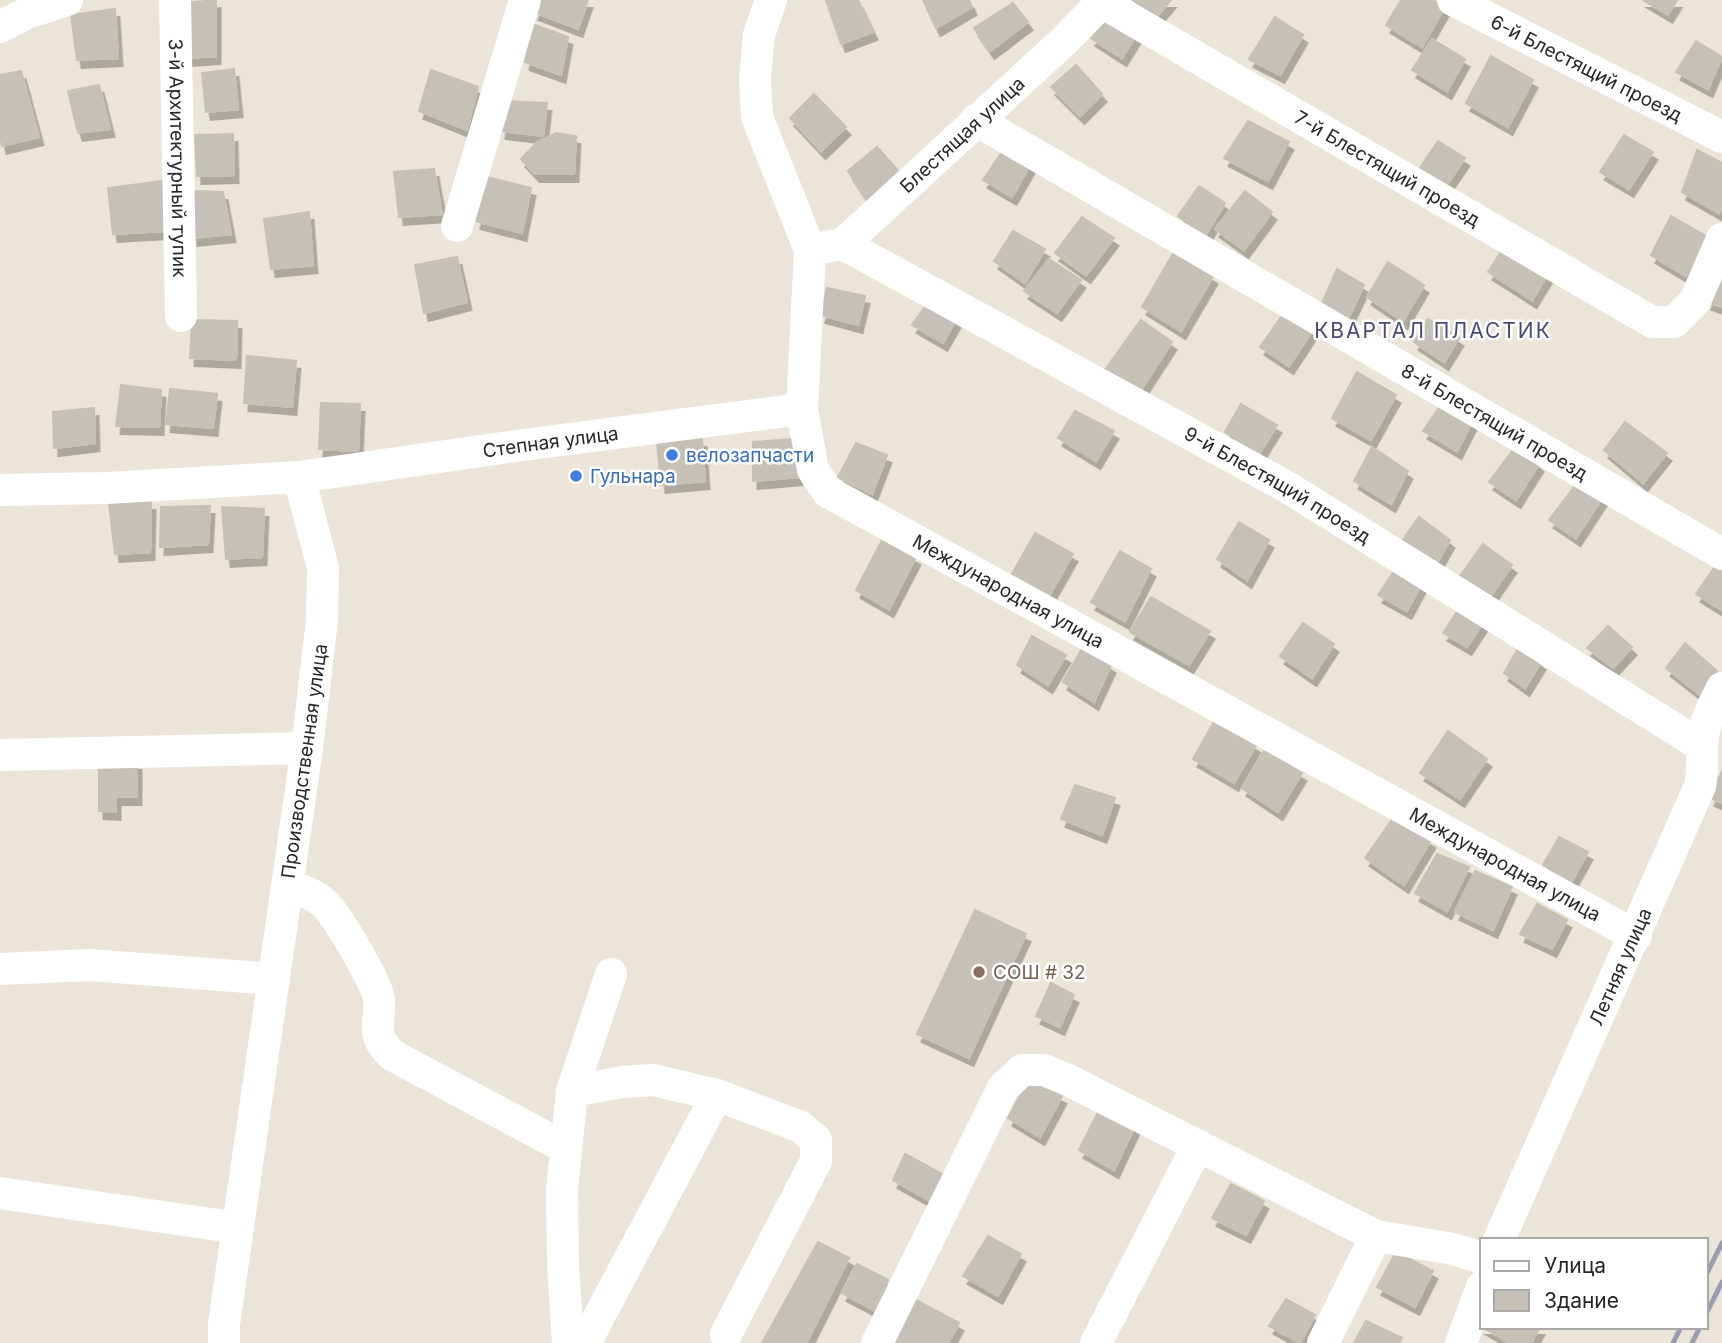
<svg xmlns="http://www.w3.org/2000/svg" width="1722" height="1343" font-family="Inter,sans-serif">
<defs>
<filter id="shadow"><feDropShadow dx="4.5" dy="8" stdDeviation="0" flood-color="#0004"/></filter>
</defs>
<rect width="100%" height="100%" fill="#eae5d8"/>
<g fill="#c5c1b8" stroke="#c5c1b3" stroke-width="2" filter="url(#shadow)">
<polygon points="216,0 216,56 186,58 184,3"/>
<polygon points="539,0 588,0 578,29 534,12"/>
<polygon points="826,0 858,0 873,32 841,44"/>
<polygon points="923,0 969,0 972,7 936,28"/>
<polygon points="1133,0 1171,0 1154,20"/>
<polygon points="1401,0 1432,0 1445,7 1422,47 1386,25"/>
<polygon points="1643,0 1677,0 1668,15"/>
<polygon points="1013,3 1028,22 990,51 974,28"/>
<polygon points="115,9 118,58 77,60 71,15"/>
<polygon points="1109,16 1137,34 1122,58 1091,38"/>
<polygon points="1275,17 1303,35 1280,75 1249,59"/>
<polygon points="532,24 568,37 561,75 525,62"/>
<polygon points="1432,39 1465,59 1447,91 1412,70"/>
<polygon points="1696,41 1722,57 1708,89 1676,72"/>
<polygon points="1491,56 1533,80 1508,127 1466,103"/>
<polygon points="1076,65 1102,94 1080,116 1051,87"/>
<polygon points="234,69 238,109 206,112 202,73"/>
<polygon points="431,70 478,87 467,130 419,111"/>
<polygon points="21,71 39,137 2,146 0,136 0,75"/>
<polygon points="99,85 110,129 78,133 68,91"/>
<polygon points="814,94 846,127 821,151 790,118"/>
<polygon points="505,101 547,103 543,136 501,131"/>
<polygon points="1248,121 1289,142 1268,181 1224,158"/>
<polygon points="556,133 576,136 574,174 535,174 521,159 536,143"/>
<polygon points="233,134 234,175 197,176 195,135"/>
<polygon points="1624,135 1653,152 1629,189 1600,172"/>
<polygon points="1438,141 1465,158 1445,187 1419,169"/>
<polygon points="1006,146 1032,162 1012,197 983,180"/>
<polygon points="877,147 900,173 867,200 848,171"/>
<polygon points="1697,150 1722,163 1722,207 1719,213 1682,192"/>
<polygon points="434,169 442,214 399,217 394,172"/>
<polygon points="487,177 531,188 522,233 476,221"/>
<polygon points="163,181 164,231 113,234 108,188"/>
<polygon points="1199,186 1225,203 1205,236 1178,216"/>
<polygon points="191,191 223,192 231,234 193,238"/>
<polygon points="1245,191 1272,212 1244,250 1215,229"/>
<polygon points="309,212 313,265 271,269 264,219"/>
<polygon points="1671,216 1706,236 1686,276 1651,255"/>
<polygon points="1082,217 1114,238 1086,275 1055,253"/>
<polygon points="1013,231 1045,249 1025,283 994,261"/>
<polygon points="1504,247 1548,274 1532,300 1488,272"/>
<polygon points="1174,252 1213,276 1181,331 1142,307"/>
<polygon points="457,257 467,302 424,313 415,265"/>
<polygon points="1049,259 1081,280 1057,313 1024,291"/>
<polygon points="1388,262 1424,285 1403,321 1367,297"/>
<polygon points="1722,265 1722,307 1707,302"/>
<polygon points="1337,269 1364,285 1348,319 1322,303"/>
<polygon points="827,288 865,296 858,325 821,315"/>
<polygon points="927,304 956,320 943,343 912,325"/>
<polygon points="1284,313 1314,328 1289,366 1260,347"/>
<polygon points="1428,319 1459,338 1444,362 1414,342"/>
<polygon points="192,320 237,321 236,360 190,358"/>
<polygon points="1141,320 1172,342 1137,396 1104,371"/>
<polygon points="247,356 296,361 292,407 244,403"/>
<polygon points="1357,372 1396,395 1371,440 1332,418"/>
<polygon points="121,385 161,390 159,427 116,426"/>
<polygon points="170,389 217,394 213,428 166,424"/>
<polygon points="321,403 360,404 358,451 319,449"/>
<polygon points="1442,403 1473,420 1457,451 1423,431"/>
<polygon points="1241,404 1277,425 1259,454 1225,432"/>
<polygon points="94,408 95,443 54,448 53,412"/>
<polygon points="1075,411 1114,431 1096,461 1058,438"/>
<polygon points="1625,422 1667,453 1643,483 1604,450"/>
<polygon points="702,439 705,481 661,485 657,442"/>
<polygon points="792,439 798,477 753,481 753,442"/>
<polygon points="856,443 887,455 872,494 838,477"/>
<polygon points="1516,446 1539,464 1516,500 1489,482"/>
<polygon points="1372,447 1408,471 1391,504 1354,481"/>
<polygon points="1580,479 1604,495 1576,538 1549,520"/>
<polygon points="151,502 150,552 115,554 109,504"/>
<polygon points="210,506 208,544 160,547 161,507"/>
<polygon points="222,507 264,509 262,557 226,559"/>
<polygon points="1419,517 1450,540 1434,568 1399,545"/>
<polygon points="1239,522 1269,540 1247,580 1217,559"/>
<polygon points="1035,533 1073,554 1049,596 1012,574"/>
<polygon points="882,540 916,557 889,609 856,590"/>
<polygon points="1483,544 1512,565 1490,597 1460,576"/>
<polygon points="1120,551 1151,569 1125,621 1091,602"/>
<polygon points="1716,565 1722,568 1722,610 1696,594"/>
<polygon points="1394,571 1421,585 1407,611 1378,595"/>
<polygon points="1151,597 1210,631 1189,665 1130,632"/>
<polygon points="1461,606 1484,621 1467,647 1443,633"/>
<polygon points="1303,623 1334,644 1312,678 1280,656"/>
<polygon points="1608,626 1632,647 1613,668 1587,648"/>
<polygon points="1032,636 1066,655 1048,685 1017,665"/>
<polygon points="1685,643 1717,671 1703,697 1666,668"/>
<polygon points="1083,647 1111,665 1094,702 1063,682"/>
<polygon points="1519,647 1541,662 1525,688 1504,673"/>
<polygon points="1215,720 1256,745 1234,783 1193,759"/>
<polygon points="1448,731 1487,759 1460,799 1420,773"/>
<polygon points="1264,751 1302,773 1278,812 1242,788"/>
<polygon points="99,762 137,762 137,797 116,797 116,812 99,811"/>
<polygon points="1722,771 1722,803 1710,798"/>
<polygon points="1075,785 1115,798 1102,835 1061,819"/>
<polygon points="1393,818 1431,840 1404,885 1365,858"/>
<polygon points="1559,837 1588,852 1572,881 1543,865"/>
<polygon points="1437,854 1469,867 1447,911 1415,893"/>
<polygon points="1475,871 1512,887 1493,930 1455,912"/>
<polygon points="1537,904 1567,920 1552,949 1520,934"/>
<polygon points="975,910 1026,934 969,1058 917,1034"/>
<polygon points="1051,983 1074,995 1060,1027 1036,1016"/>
<polygon points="1029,1079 1062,1096 1040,1137 1008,1118"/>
<polygon points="1099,1110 1135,1126 1114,1170 1079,1150"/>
<polygon points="905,1154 942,1174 932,1202 893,1180"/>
<polygon points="1231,1184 1264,1201 1246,1235 1212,1218"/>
<polygon points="988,1236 1021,1254 998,1296 963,1276"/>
<polygon points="818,1242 849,1258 806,1343 762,1343"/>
<polygon points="1396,1252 1433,1271 1415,1307 1377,1287"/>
<polygon points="857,1264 888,1280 874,1310 842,1293"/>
<polygon points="914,1299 959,1323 948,1343 893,1343"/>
<polygon points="1286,1299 1315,1315 1300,1343 1269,1326"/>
<polygon points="1366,1321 1402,1338 1399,1343 1354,1343"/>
<polygon points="1482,1327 1540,1327 1531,1343 1510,1343"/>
</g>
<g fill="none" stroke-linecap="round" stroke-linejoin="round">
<g stroke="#fff" stroke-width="32">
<path id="s1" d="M175 0 181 316"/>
<path id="s2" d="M771 0 759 35 755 78 757 117 810 250 802 409 813 470 828 492 1636 936"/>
<path id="s3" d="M1453 0 1722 137"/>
<path id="s4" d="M1103 3 1652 322H1674L1695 301 1722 239"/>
<polyline points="0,27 27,13 67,0"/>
<path id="s5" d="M976 120 1722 554"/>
<polyline points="457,226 525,0"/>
<path id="s6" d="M843 244 1287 487 1702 746"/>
<path id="s7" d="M825 247 843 244 1064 41 1104 0"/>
<path id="s8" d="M299 477 523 445 802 409"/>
<polyline points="0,490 106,488 299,477 323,568 322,620 307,748 224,1324 224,1343"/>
<polyline points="0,755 307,748"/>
<path d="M288 884C299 890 317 895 326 905 338 918 378 984 379 1000 381 1027 369 1032 392 1055L566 1148"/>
<polyline points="0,969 89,965 274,979"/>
<polyline points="572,1091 623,1082 653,1080 717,1095 801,1127 816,1140 816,1161 726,1334"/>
<polyline points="0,1193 238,1228"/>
<path id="s9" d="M1499 1240 1700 786C1703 770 1702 763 1702 747 1702 725 1713 706 1722 688"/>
<polyline points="568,1343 563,1264 562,1190 572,1091 611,974"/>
<polyline points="585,1343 717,1095"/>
<polyline points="877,1343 1003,1088 1022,1070 1044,1070 1068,1080 1376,1236 1453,1249 1482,1258"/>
<polyline points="1096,1343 1198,1145"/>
<polyline points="1323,1343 1376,1236"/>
<polyline points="1461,1343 1482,1287"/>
</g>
<g stroke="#9c9cb1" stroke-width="5">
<polyline points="1706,1275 1722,1243"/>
<polyline points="1706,1314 1722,1282"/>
<polyline points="1673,1343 1681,1327"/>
<polyline points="1692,1343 1700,1327"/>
</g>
</g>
<g fill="#3f7fe0" stroke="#fff" stroke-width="2.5">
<circle cx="672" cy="455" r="7"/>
<circle cx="576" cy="476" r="7"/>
</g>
<circle fill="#8d6e63" stroke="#fff" stroke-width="2.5" cx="979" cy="972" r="7"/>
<g text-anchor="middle" stroke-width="5" stroke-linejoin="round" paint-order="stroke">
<g font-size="19" fill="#272727" stroke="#fff">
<text dy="7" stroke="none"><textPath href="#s3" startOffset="150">6-й Блестящий проезд</textPath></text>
<text dy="7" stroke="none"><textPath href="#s7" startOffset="180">Блестящая улица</textPath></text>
<text dy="7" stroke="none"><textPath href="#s1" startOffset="158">3-й Архитектурный тупик</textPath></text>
<text dy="7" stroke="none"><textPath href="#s4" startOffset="329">7-й Блестящий проезд</textPath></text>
<text dy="7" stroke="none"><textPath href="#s5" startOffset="600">8-й Блестящий проезд</textPath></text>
<text dy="7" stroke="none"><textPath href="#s8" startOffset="254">Степная улица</textPath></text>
<text dy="7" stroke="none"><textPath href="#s6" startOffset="497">9-й Блестящий проезд</textPath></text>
<text dy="7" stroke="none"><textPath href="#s2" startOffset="716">Международная улица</textPath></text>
<text transform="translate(304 761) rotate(-82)" y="7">Производственная улица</text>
<text dy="7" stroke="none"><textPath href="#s2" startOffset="1283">Международная улица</textPath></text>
<text dy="7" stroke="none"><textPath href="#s9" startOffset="299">Летняя улица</textPath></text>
</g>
<g font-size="19" fill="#366cbe" stroke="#fff" text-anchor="start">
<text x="686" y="462">велозапчасти</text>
<text x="590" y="483">Гульнара</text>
</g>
<g font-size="19" fill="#785e54" stroke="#fff" text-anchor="start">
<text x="993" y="979">СОШ # 32</text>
</g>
<g font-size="21" letter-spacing="2" fill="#494b76" stroke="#fff">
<text x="1433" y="338">КВАРТАЛ ПЛАСТИК</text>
</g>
</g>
<rect x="1480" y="1238" width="228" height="91" fill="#ffffff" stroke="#a9a9a9" stroke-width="2"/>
<rect x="1494" y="1261" width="35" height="10" fill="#ffffff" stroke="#a9a9a9" stroke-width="2"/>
<text x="1544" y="1273" font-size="21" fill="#272727">Улица</text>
<rect x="1494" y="1290" width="35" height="21" fill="#c5c1b8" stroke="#a9a9a9" stroke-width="2"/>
<text x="1544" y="1308" font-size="21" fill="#272727">Здание</text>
</svg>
